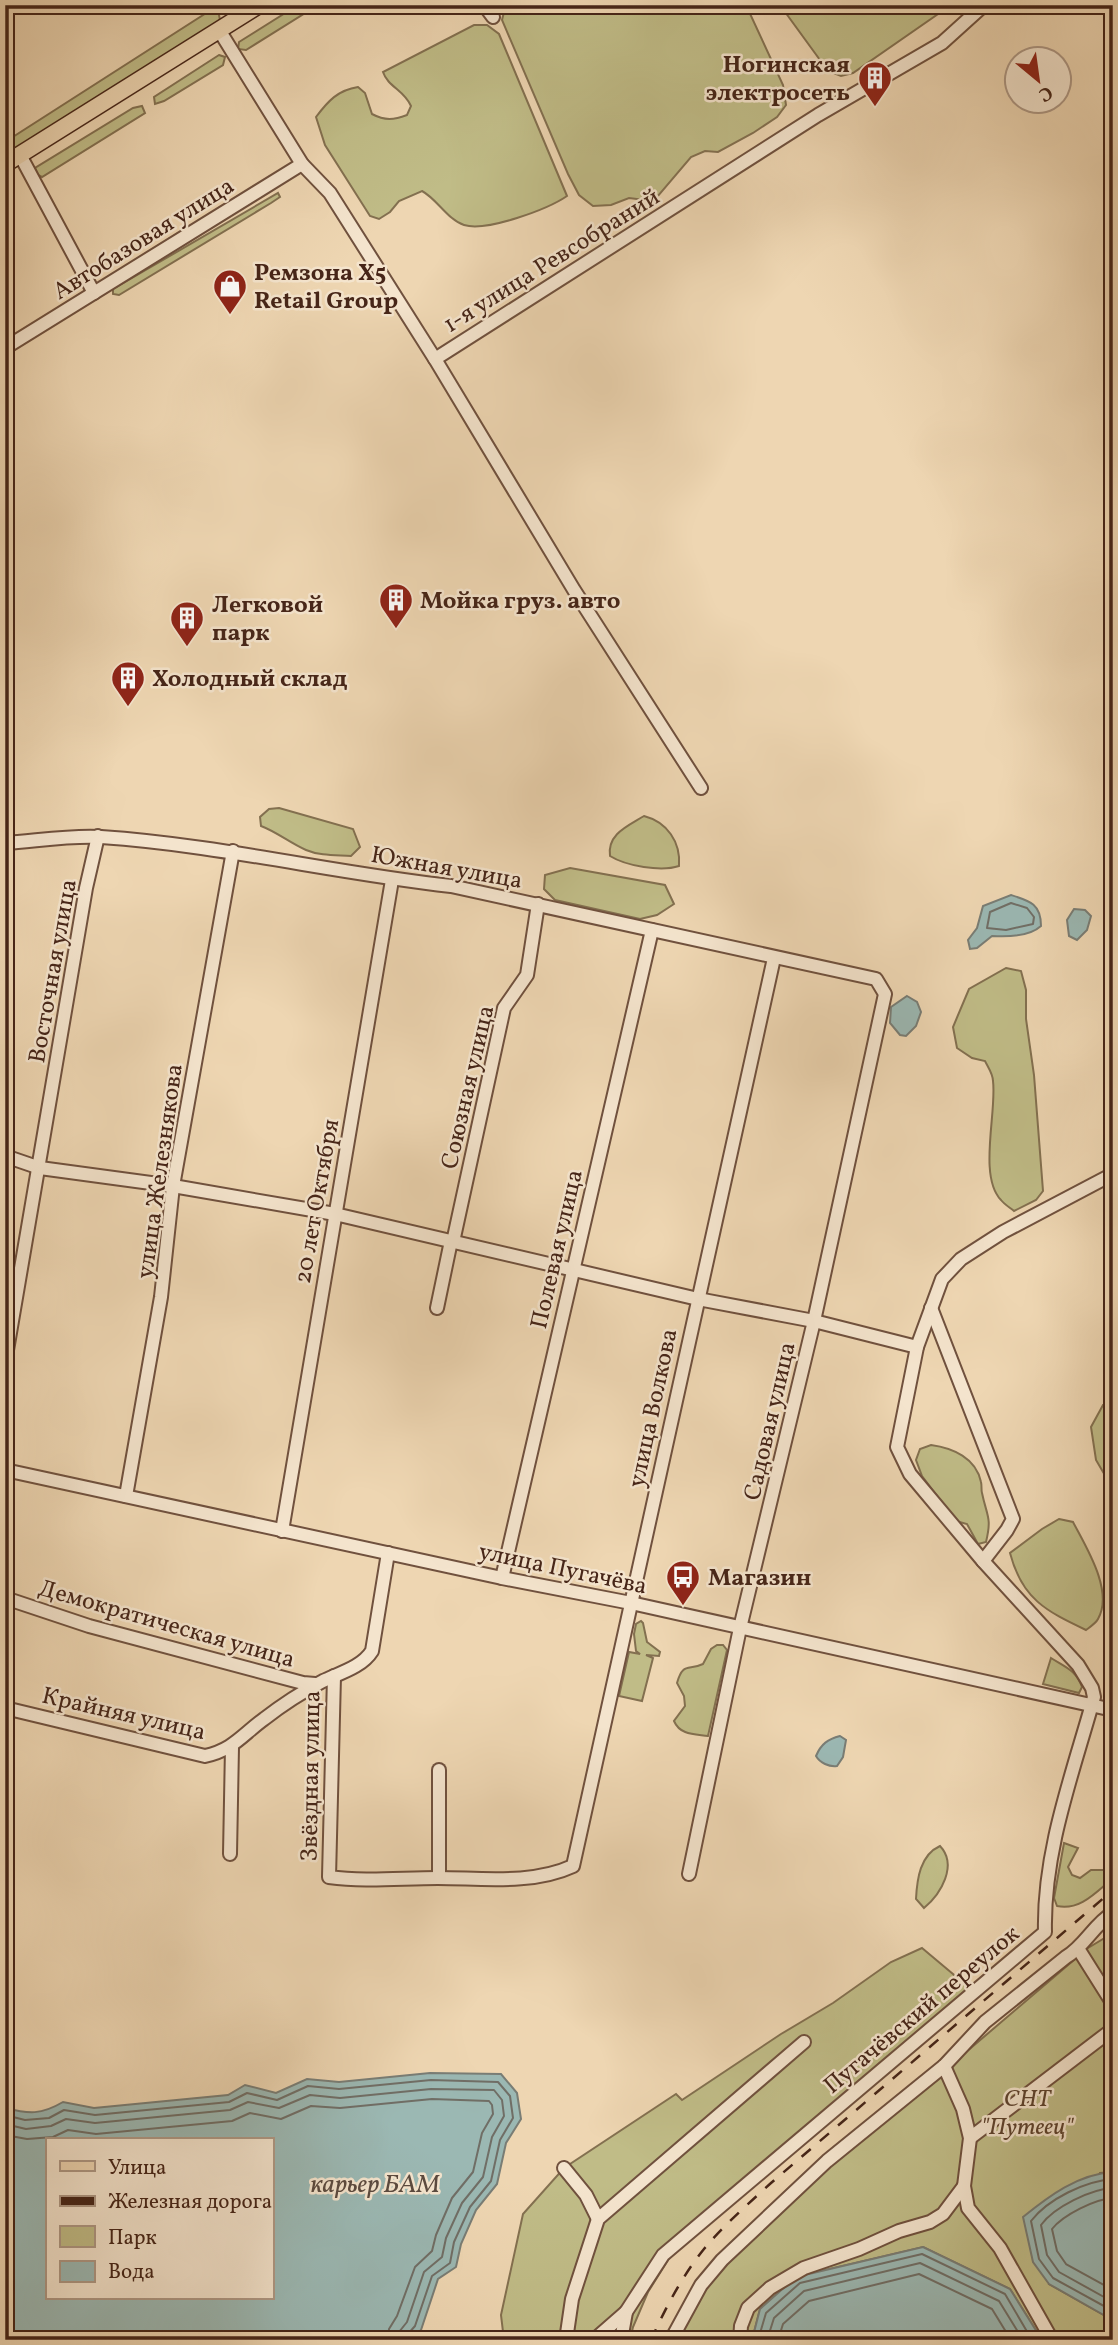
<svg xmlns="http://www.w3.org/2000/svg" width="1118" height="2345" font-family="Vollkorn,serif">
<rect width="100%" height="100%" fill="#eed6b2"/>
<filter id="stains"><feTurbulence type="fractalNoise" baseFrequency=".00286" numOctaves="4"/><feColorMatrix values="0 0 0 0 .2 0 0 0 0 .09 0 0 0 0 .02 0 0 0 .5 -.17"/></filter>
<radialGradient id="worn" r=".72"><stop offset=".6" stop-color="#630" stop-opacity="0"/><stop offset="1" stop-color="#630" stop-opacity=".3"/></radialGradient>
<g fill="#c0bc87" stroke="#837050" stroke-width="2">
<polygon points="298,5 318,5 246,50 238,49 239,42"/>
<polygon points="514,5 746,5 783,85 786,105 777,117 753,133 718,152 705,151 691,157 658,196 645,200 629,198 611,205 593,206 579,195 568,174 502,20 504,12"/>
<polygon points="780,5 951,5 853,73 841,76 828,71"/>
<polygon points="211,10 218,10 220,20 5,157 5,142"/>
<path d="M474 25H487L499 34 567 196C548 209 487 232 464 225 448 220 437 199 422 191L399 201 390 212 379 219 370 216 325 145 316 117C328 101 338 90 358 87L365 93 372 114C385 121 394 120 407 115L411 106C404 90 388 87 383 72Z"/>
<polygon points="219,55 225,57 223,65 164,101 155,104 154,97"/>
<polygon points="142,106 145,113 42,177 38,175 35,168 133,108"/>
<polygon points="278,193 280,197 271,203 119,295 113,294 113,289"/>
<path d="M279 808 353 829 360 847 351 856C336 855 320 856 306 850 290 843 277 832 261 826L260 817 269 809Z"/>
<path d="M644 816C667 822 681 842 679 866 661 872 626 866 610 856 607 834 628 826 644 816Z"/>
<polygon points="570,868 665,885 674,904 657,915 640,919 555,900 544,889 545,875"/>
<path d="M1006 968 1021 971 1026 990V1019L1034 1075 1043 1191 1036 1200 1014 1211C1009 1207 1004 1204 1001 1200 978 1176 997 1112 993 1081 993 1074 988 1067 985 1061L972 1058 957 1048 953 1027 969 989Z"/>
<polygon points="1103,1405 1113,1405 1113,1489 1096,1460 1091,1427"/>
<path d="M931 1445C953 1448 976 1458 981 1482 982 1486 981 1490 982 1493 987 1517 992 1517 986 1542L978 1544 967 1524 956 1521 922 1476 916 1460 920 1449Z"/>
<path d="M1059 1519 1073 1522C1086 1547 1114 1591 1098 1619 1096 1623 1090 1627 1086 1630 1046 1611 1022 1599 1010 1553L1042 1529Z"/>
<polygon points="641,1621 643,1623 647,1642 660,1652 659,1656 646,1655 653,1658 642,1701 619,1696 629,1652 640,1654 636,1651 634,1634 636,1624"/>
<path d="M717 1645H723L727 1650 708 1736C694 1734 680 1735 674 1721L685 1706 684 1696 677 1683C683 1662 688 1671 703 1664L711 1649Z"/>
<path d="M1051 1658C1065 1667 1076 1670 1082 1687L1079 1693 1043 1684Z"/>
<path d="M1064 1843 1078 1848 1068 1867 1072 1875 1080 1878 1091 1870H1106L1113 1862V1878C1096 1892 1080 1911 1057 1906L1054 1898Z"/>
<path d="M940 1846C958 1865 941 1894 924 1908L916 1899C917 1879 920 1855 940 1846Z"/>
<polygon points="1113,1933 1113,2172 1100,2173 1049,2284 1109,2318 1113,2317 1113,2340 1040,2340 1037,2332 1010,2289 923,2247 796,2277 760,2309 752,2340 676,2340 705,2286 740,2247 866,2131 931,2082 1088,1948"/>
<polygon points="922,1948 978,1995 753,2184 670,2257 648,2292 633,2327 630,2340 504,2340 501,2315 523,2214 564,2168 676,2094 682,2100 781,2034 833,2003 891,1962"/>
</g>
<g fill="#9bb8b3" stroke="#797d75" stroke-width="2" fill-rule="evenodd">
<path d="M1011 895C1030 901 1041 904 1041 926 1029 937 1008 937 992 936L977 948 970 949 968 940 977 928 983 906Z"/>
<polygon points="1074,909 1085,910 1091,916 1087,930 1077,940 1069,936 1067,920"/>
<polygon points="907,996 917,1002 921,1012 916,1026 906,1036 900,1035 890,1023 891,1007"/>
<path d="M840 1736 846 1740 843 1757 837 1766C829 1767 820 1763 816 1756 821 1744 828 1739 840 1736Z"/>
<path d="M430 2073 501 2074 517 2093 521 2119 506 2143 497 2184 476 2210 461 2244 456 2267 438 2279 421 2330 411 2340H5V2108C29 2114 41 2115 63 2102L94 2108 228 2095 245 2085 276 2093 307 2079 339 2082ZM271 2140V2298H47V2140Z"/>
<path d="M1113 2172V2317L1109 2318 1049 2284 1033 2262 1023 2217C1049 2196 1078 2174 1113 2172Z"/>
<polygon points="923,2247 1010,2289 1037,2332 1040,2340 752,2340 760,2309 796,2277"/>
</g>
<g fill="none" stroke-linecap="round" stroke-linejoin="round">
<g stroke="#706e66" stroke-width="2">
<polygon points="1011,903 1027,908 1034,917 1033,924 1006,930 987,928 990,912"/>
<polyline points="5,2115 25,2120 49,2118 64,2110 95,2115 229,2102 247,2093 277,2100 308,2086 339,2089 431,2080 498,2082 510,2096 513,2118 500,2140 491,2181 470,2207 454,2242 450,2263 432,2276 415,2326 408,2334 407,2340"/>
<polyline points="5,2124 26,2129 51,2126 66,2119 95,2123 230,2110 248,2102 279,2108 310,2095 340,2098 431,2089 494,2090 502,2100 504,2116 492,2137 483,2177 462,2203 446,2238 442,2257 424,2272 407,2322 399,2332 398,2340"/>
<polyline points="5,2135 27,2139 53,2137 68,2130 96,2134 232,2121 250,2113 281,2119 311,2106 340,2108 432,2099 489,2101 492,2105 493,2114 482,2133 473,2172 452,2198 436,2235 432,2251 415,2267 397,2316 389,2329 388,2340"/>
<path d="M1113 2179C1085 2181 1048 2199 1031 2221L1039 2259 1053 2278 1113 2311"/>
<path d="M1113 2188C1091 2189 1054 2207 1041 2225L1047 2255 1059 2272 1113 2302"/>
<path d="M1113 2198C1095 2199 1063 2215 1052 2229L1057 2251 1066 2264 1113 2290"/>
<polyline points="758,2340 766,2313 800,2283 922,2254 1005,2294 1032,2340"/>
<polyline points="767,2340 774,2318 804,2291 920,2263 999,2301 1023,2340"/>
<polyline points="778,2340 783,2324 809,2301 919,2274 992,2309 1011,2340"/>
</g>
<g stroke="#70513e" stroke-width="16">
<g id="minor">
<polyline points="484,5 493,17"/>
<polyline points="219,30 302,164 330,193 435,359 574,590 701,788"/>
<polyline points="20,155 94,293"/>
<polyline points="5,348 302,164"/>
<polyline points="435,359 818,115 942,43 984,5"/>
<path d="M5 843C36 841 70 835 101 837 219 845 334 873 451 886L876 979 885 994 814 1321 740 1628 689 1874"/>
<polyline points="5,1156 40,1168 173,1186 335,1214 698,1299 814,1321 917,1347"/>
<polyline points="453,1242 504,1008 527,975 538,904"/>
<polyline points="437,1308 451,1241"/>
<polyline points="931,1308 1013,1519 1007,1530 983,1561"/>
<polyline points="5,1362 86,888 98,836"/>
<polyline points="5,1470 502,1578 631,1603 1113,1710"/>
<polyline points="126,1496 161,1297 173,1186 233,851"/>
<polyline points="282,1531 392,880"/>
<polyline points="502,1578 652,930"/>
<polyline points="5,1598 89,1626 303,1683 315,1684"/>
<path d="M334 1676 329 1877C365 1882 401 1878 438 1878 481 1878 532 1885 573 1866L774 958"/>
<path d="M5 1708 205 1756C233 1750 242 1735 264 1719 282 1705 302 1692 323 1681 340 1673 362 1667 372 1651L388 1553"/>
<polyline points="439,1770 439,1878"/>
<polyline points="230,1854 232,1747"/>
<polyline points="1079,1950 1113,2004"/>
<polyline points="944,2066 963,2109 970,2138 964,2186 968,2208 1000,2248 1052,2340"/>
<polyline points="970,2138 1113,2029"/>
<polyline points="564,2168 586,2195 598,2219"/>
<polyline points="566,2340 572,2299 598,2219 804,2042"/>
<polyline points="594,2340 626,2312"/>
<path d="M621 2340 626 2312 663 2255 1045 1932C1043 1851 1073 1773 1094 1697L1092 1688 1078 1665 983 1561 910 1474 897 1447 917 1347 942 1279 961 1259 1003 1232 1113 1174"/>
<path d="M671 2340 701 2285 722 2260 827 2161 944 2066 985 2022 1066 1957C1085 1946 1094 1924 1113 1913"/>
<polyline points="740,2340 741,2326 748,2308 770,2288 804,2268 859,2249 899,2231 930,2222 943,2214 964,2186"/>
</g>
</g>
<g stroke="#462518" stroke-width="19">
<polyline id="major" points="5,164 259,5"/>
</g>
<use href="#minor" stroke="#f4e4cd" stroke-width="12"/>
<use href="#major" stroke="#eed6b2" stroke-width="16"/>
<path stroke="#462518" stroke-width="2.5" stroke-dasharray="12 12" stroke-linecap="butt" d="M651 2340C665 2309 682 2276 704 2249 724 2225 748 2204 771 2183L1113 1890"/>
</g>
<defs>
<g id="building-pin" transform="scale(1.75)"><path d="M0 17L-7.5 6A9.5 9.5 0 1 1 7.5 6Z" fill="#8f2418" stroke="#f4e4cd"/><path d="M-4-6H4V6H1V3H-1V6H-4ZM-2.5-4.3h1.7v1.8h-1.7ZM.8-4.3h1.7v1.8H.8ZM-2.5-1h1.7V.8h-1.7ZM.8-1h1.7V.8H.8Z" fill="#fff"/></g>
<g id="shop-pin" transform="scale(1.75)"><path d="M0 17L-7.5 6A9.5 9.5 0 1 1 7.5 6Z" fill="#8f2418" stroke="#f4e4cd"/><path d="M-5-2.5h2.3a2.7 3.5 0 0 1 5.4 0H5L5.5 6h-11ZM-1.5-2.5h3a1.5 2.3 0 0 0-3 0Z" fill="#fff"/></g>
<g id="bus-pin" transform="scale(1.75)"><path d="M0 17L-7.5 6A9.5 9.5 0 1 1 7.5 6Z" fill="#8f2418" stroke="#f4e4cd"/><path d="M-5-6H5V4H4V6H2V4H-2V6H-4V4H-5ZM-3.5-4V0h7V-4ZM-3.5 1.2v1.5H-2V1.2ZM2 1.2v1.5H3.5V1.2Z" fill="#fff"/></g>
</defs>
<g fill-rule="evenodd">
<use href="#building-pin" x="875" y="78"/>
<use href="#shop-pin" x="230" y="286"/>
<use href="#building-pin" x="396" y="600"/>
<use href="#building-pin" x="187" y="618"/>
<use href="#building-pin" x="128" y="678"/>
<use href="#bus-pin" x="683" y="1577"/>
</g>
<g text-anchor="middle" stroke-width="5" stroke-linejoin="round" paint-order="stroke">
<g font-size="24" font-weight="bold" fill="#462518" stroke="#f4e4cd" text-anchor="start">
<text x="850" y="72" text-anchor="end">Ногинская<tspan x="850" dy="28">электросеть</tspan></text>
<text x="254" y="280">Ремзона X5<tspan x="254" dy="28">Retail Group</tspan></text>
<text x="420" y="608">Мойка груз. авто</text>
<text x="212" y="612">Легковой<tspan x="212" dy="28">парк</tspan></text>
<text x="152" y="686">Холодный склад</text>
<text x="708" y="1585">Магазин</text>
</g>
<g font-size="24" fill="#462518" stroke="#f4e4cd">
<text transform="translate(143 238) rotate(-32)" y="8">Автобазовая улица</text>
<text transform="translate(551 260) rotate(-32)" y="8">1-я улица Ревсобраний</text>
<text transform="translate(447 867) rotate(10)" y="8">Южная улица</text>
<text transform="translate(52 971) rotate(-80)" y="8">Восточная улица</text>
<text transform="translate(467 1087) rotate(-77)" y="8">Союзная улица</text>
<text transform="translate(159 1171) rotate(-82)" y="8">улица Железнякова</text>
<text transform="translate(316 1201) rotate(-80)" y="8">20 лет Октября</text>
<text transform="translate(556 1249) rotate(-77)" y="8">Полевая улица</text>
<text transform="translate(652 1408) rotate(-78)" y="8">улица Волкова</text>
<text transform="translate(769 1421) rotate(-77)" y="8">Садовая улица</text>
<text transform="translate(563 1568) rotate(12)" y="8">улица Пугачёва</text>
<text transform="translate(167 1623) rotate(16)" y="8">Демократическая улица</text>
<text transform="translate(124 1713) rotate(13)" y="8">Крайняя улица</text>
<text transform="translate(310 1776) rotate(-89)" y="8">Звёздная улица</text>
<text transform="translate(921 2009) rotate(-40)" y="8">Пугачёвский переулок</text>
</g>
<g font-size="24" font-style="italic" fill="#5e432e" stroke="#f4e4cd">
<text x="1027" y="2106">СНТ<tspan x="1027" dy="28">"Путеец"</tspan></text>
</g>
<g font-size="26" font-style="italic" fill="#5b4a3f" stroke="#f4e4cd">
<text x="375" y="2192">карьер БАМ</text>
</g>
</g>
<rect width="1118" height="2345" fill="none" stroke="#eed6b2" stroke-width="28"/>
<rect x="7" y="7" width="1104" height="2331" fill="none" stroke="#462518" stroke-width="3.5"/>
<rect x="14" y="14" width="1090" height="2317" fill="none" stroke="#462518" stroke-width="2"/>
<rect x="46" y="2138" width="228" height="161" fill="#f4e4cd" stroke="#ae9885" stroke-width="2"/>
<rect x="60" y="2161" width="35" height="10" fill="#eed6b2" stroke="#ae9885" stroke-width="2"/>
<text x="108" y="2174" font-size="21" fill="#462518">Улица</text>
<rect x="60" y="2196" width="35" height="10" fill="#462518" stroke="#ae9885" stroke-width="2"/>
<text x="108" y="2208" font-size="21" fill="#462518">Железная дорога</text>
<rect x="60" y="2226" width="35" height="21" fill="#c0bc87" stroke="#ae9885" stroke-width="2"/>
<text x="108" y="2244" font-size="21" fill="#462518">Парк</text>
<rect x="60" y="2261" width="35" height="21" fill="#9bb8b3" stroke="#ae9885" stroke-width="2"/>
<text x="108" y="2278" font-size="21" fill="#462518">Вода</text>
<g transform="translate(1038 80) rotate(151)"><circle r="33" fill="#f4e4cd" stroke="#ae9885" stroke-width="2"/>
<path d="M0-5L12 26L0 18L-12 26Z" fill="#8f2418"/>
<text y="-10" font-size="19" font-weight="bold" text-anchor="middle" fill="#462518">С</text>
</g>
<rect width="100%" height="100%" filter="url(#stains)"/>
<rect width="100%" height="100%" fill="url(#worn)"/>
</svg>
